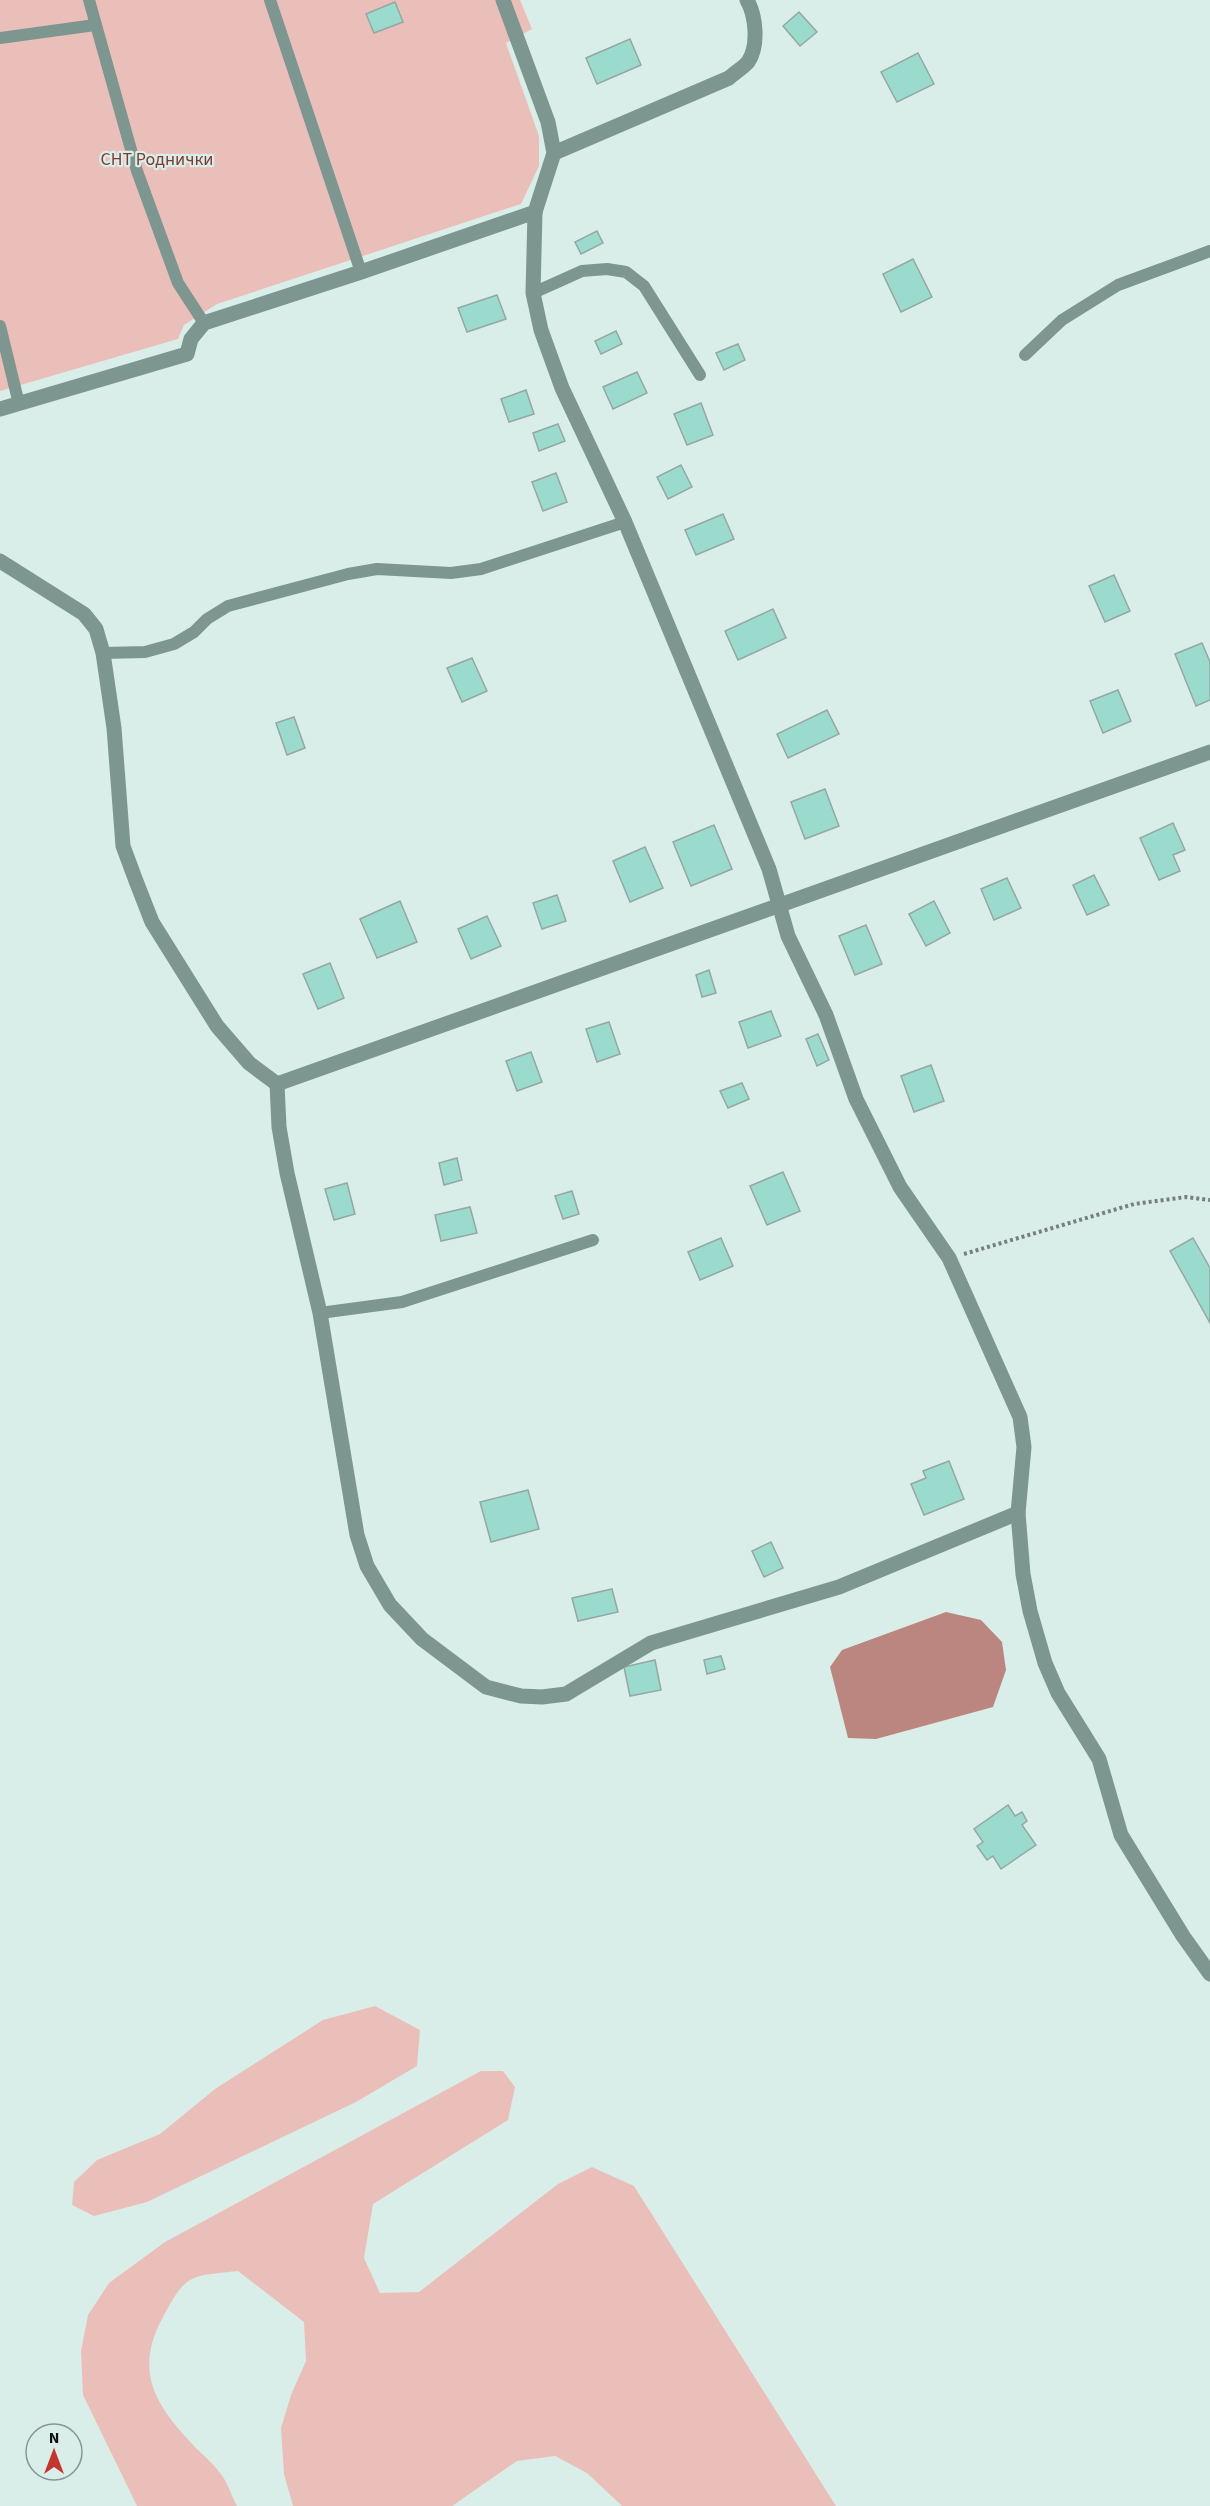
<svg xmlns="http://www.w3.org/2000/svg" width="1210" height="2506" font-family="'Source Sans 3',sans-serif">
<rect width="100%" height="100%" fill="#daeee9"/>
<g fill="#ebbfb9">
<polygon points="0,0 520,0 532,29 506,43 539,136 539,166 521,204 217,304 184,325 178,339 0,391"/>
<polygon points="375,2006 420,2030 417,2066 356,2102 147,2202 94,2216 72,2205 74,2182 97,2160 160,2134 215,2089 323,2020"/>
<path d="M481 2071H503L515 2087 508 2120 373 2204 364 2258 380 2293 419 2292 558 2184 592 2167 634 2186 836 2506H622L587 2473 555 2456 517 2461 452 2506H293L284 2474 281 2428 291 2395 306 2361 304 2322 238 2271C191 2276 186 2273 163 2317 133 2372 156 2406 195 2447 204 2456 216 2466 223 2477 229 2486 232 2497 237 2506H137L83 2395 81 2351 88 2315 109 2283 165 2242Z"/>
</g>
<polygon fill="#bb867f" points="946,1612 981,1620 1002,1642 1006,1670 993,1707 876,1739 848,1738 830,1667 842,1650"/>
<g fill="#9bdbcd" stroke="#95a7a3" stroke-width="1.5">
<polygon points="395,2 403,22 374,33 366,14"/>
<polygon points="799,12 817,32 800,46 783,26"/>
<polygon points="630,39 641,65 597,84 586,58"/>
<polygon points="918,53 934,84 897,102 881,72"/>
<polygon points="597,231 603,243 581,254 575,242"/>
<polygon points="913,259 932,297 901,312 883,274"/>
<polygon points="497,295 506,319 467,332 458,308"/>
<polygon points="616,331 622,344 601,354 595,341"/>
<polygon points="738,344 745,360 724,370 716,353"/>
<polygon points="637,372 647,393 613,409 603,387"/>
<polygon points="526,390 534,414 509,422 501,399"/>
<polygon points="701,403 713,435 687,445 674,414"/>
<polygon points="558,424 565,441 539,451 533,433"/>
<polygon points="681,465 692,487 668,499 657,477"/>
<polygon points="556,473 567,502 543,511 532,482"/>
<polygon points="723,514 734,539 696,555 685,530"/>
<polygon points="1114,575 1130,611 1105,622 1089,586"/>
<polygon points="773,609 786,638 738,660 725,631"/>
<polygon points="1202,643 1210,662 1210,700 1196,706 1175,654"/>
<polygon points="472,658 487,691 462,702 447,668"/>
<polygon points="1118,690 1131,721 1103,733 1090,701"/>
<polygon points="827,710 839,734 788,758 777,734"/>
<polygon points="294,717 305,748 287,755 276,723"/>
<polygon points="825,789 839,826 805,839 791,802"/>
<polygon points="1173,823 1185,850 1173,855 1180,871 1159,880 1140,838"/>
<polygon points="714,825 732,869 691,886 673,842"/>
<polygon points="645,847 663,888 630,902 613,861"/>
<polygon points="1094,875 1109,905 1087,915 1073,885"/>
<polygon points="1007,878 1021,908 994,920 981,889"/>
<polygon points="557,895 566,921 542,929 533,903"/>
<polygon points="400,901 417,942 377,958 360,919"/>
<polygon points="934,901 950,933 926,946 909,914"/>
<polygon points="487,916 501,946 471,959 458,929"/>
<polygon points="866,925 882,964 855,975 839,936"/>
<polygon points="330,963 344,998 318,1009 303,974"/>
<polygon points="709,970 716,993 702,997 696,975"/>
<polygon points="771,1011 781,1036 748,1048 739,1022"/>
<polygon points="609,1022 620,1054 597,1062 586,1029"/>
<polygon points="818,1034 829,1060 817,1066 806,1039"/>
<polygon points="531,1052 542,1082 517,1091 506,1061"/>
<polygon points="931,1065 944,1101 914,1112 901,1076"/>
<polygon points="742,1083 749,1099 728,1108 720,1091"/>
<polygon points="457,1158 462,1180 444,1185 439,1163"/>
<polygon points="783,1172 800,1211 767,1225 750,1186"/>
<polygon points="347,1183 355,1214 334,1220 325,1189"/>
<polygon points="572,1191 579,1214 563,1219 555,1196"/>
<polygon points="470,1207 477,1233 441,1241 435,1215"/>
<polygon points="721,1238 733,1266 700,1280 688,1252"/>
<polygon points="1193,1238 1210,1268 1210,1323 1170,1251"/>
<polygon points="949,1461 964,1499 924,1515 911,1484 926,1478 923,1471"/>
<polygon points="528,1490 539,1529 491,1542 480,1502"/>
<polygon points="771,1542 783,1568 764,1577 752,1551"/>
<polygon points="612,1589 618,1612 578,1621 572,1598"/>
<polygon points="721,1656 725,1669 707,1674 704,1660"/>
<polygon points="655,1660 661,1690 630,1696 624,1667"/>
<polygon points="1008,1805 1015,1816 1022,1812 1027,1821 1022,1825 1036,1845 1001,1869 993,1856 987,1860 977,1846 983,1842 974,1829"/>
</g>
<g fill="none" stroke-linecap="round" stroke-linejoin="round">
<polyline stroke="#74817e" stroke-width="4" stroke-dasharray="3 3" stroke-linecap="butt" points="964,1254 1134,1204 1186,1197 1210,1200"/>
<g stroke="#7d9690" stroke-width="12">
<polyline points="89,0 137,171 178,283 204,323"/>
<polyline points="270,0 361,272"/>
<polyline points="0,38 95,25"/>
<polyline points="533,293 582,271 607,269 626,272 644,286 700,375"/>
<polyline points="0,326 19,404"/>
<polyline points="1025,355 1062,320 1118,285 1210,251"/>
<polyline points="103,653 145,652 174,644 194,632 207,619 228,606 348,574 377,569 451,573 481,569 625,522"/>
<polyline points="320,1313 402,1302 593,1240"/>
</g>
<g stroke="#7d9690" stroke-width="15">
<path d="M554 153 729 78C734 73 743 68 748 62 759 46 756 16 747 0"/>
<polyline points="535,212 533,293 541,330 562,388 625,522 769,869 788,936 826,1015 856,1099 900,1187 949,1258 1020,1417 1024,1447 1018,1513 1023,1574 1030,1611 1045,1663 1058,1693 1099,1759 1121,1835 1183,1936 1210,1974"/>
<polyline points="0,409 187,354 191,339 204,323 361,272 535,212 554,153 548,122 503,0"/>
<polyline points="0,561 84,614 96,629 103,653 114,728 123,846 136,881 152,922 217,1026 249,1063 277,1084"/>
<polyline points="277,1084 279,1127 287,1173 320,1313 357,1535 367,1566 390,1605 422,1639 486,1687 521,1696 542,1697 566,1694 651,1643 839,1587 1018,1513"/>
<polyline points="277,1084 1210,752"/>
</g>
</g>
<g text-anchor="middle" stroke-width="4.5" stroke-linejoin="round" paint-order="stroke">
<g font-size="18" fill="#7f3a33" stroke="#daeee9">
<text x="157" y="165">СНТ Роднички</text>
</g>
</g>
<g transform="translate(54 2452)"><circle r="28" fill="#daeee9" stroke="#889693" stroke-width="1.5"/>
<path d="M0-4.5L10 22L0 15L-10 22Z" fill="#c3352f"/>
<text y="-9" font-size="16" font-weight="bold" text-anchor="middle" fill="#0c1211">N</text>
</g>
</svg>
